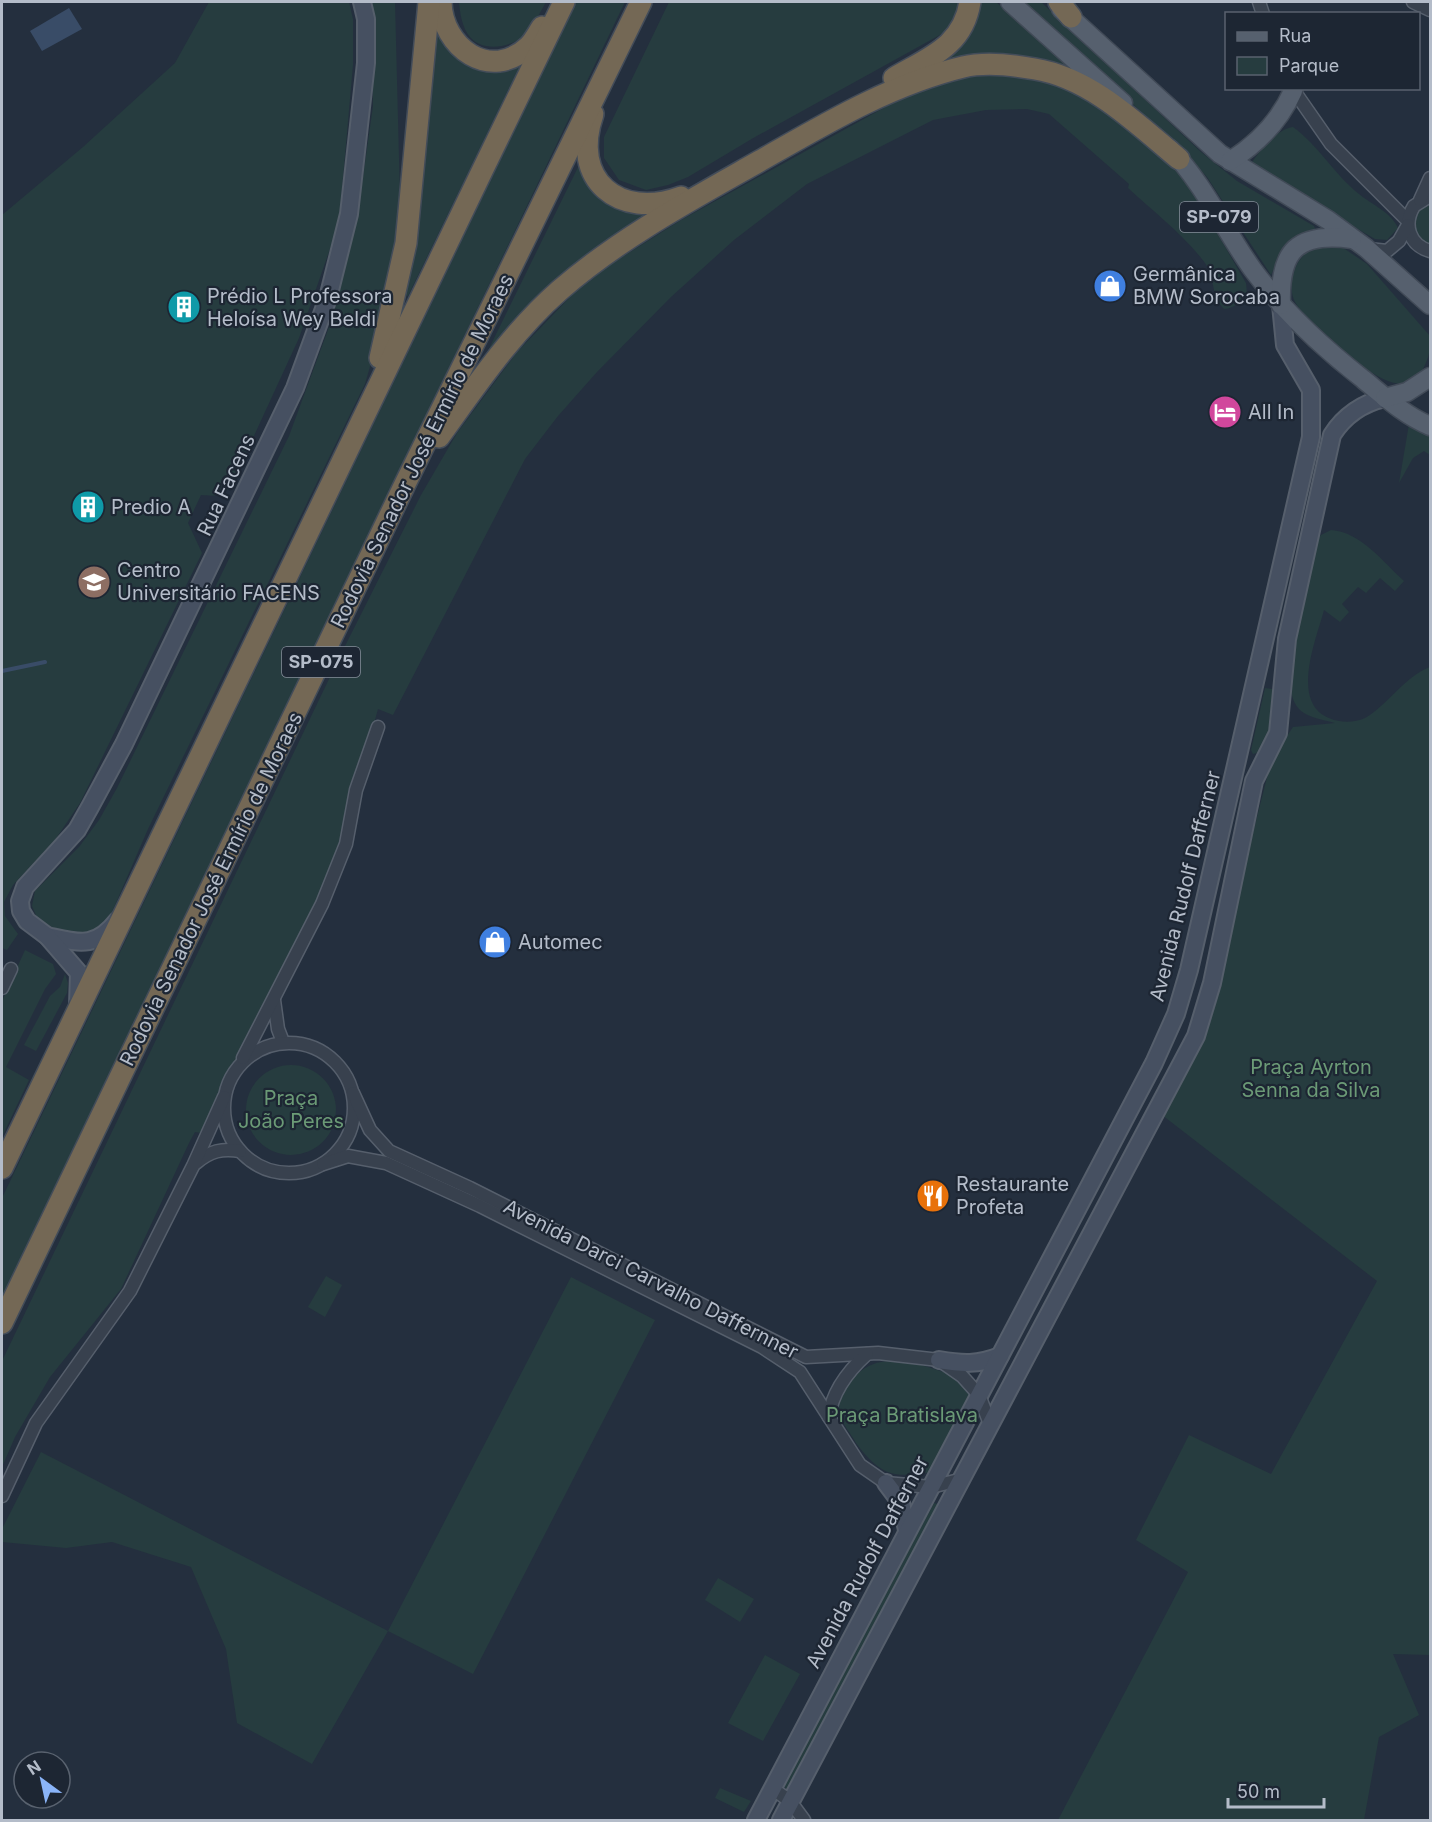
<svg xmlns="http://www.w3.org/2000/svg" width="1432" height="1822" font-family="Inter,sans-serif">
<rect width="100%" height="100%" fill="#242f3e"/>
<g fill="#263c3f">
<path d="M209 2H349L353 19V65L339 223 299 338 230 488C220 497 213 496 201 495L188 523 202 553 80 803 55 840 13 885 4 902 5 916 18 934 7 950 2 948V215L83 147 175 63Z"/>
<polygon points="367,2 395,2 401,236 382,325 365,384 148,829 109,919 92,933 76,934 64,933 38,920 32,906 35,891 79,847 99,820 117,788 289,436 332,319 361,191 373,106 371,17"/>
<path d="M459 2H546C540 13 534 24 526 34 513 47 483 53 470 37 462 28 460 13 459 2Z"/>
<polygon points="576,2 625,2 2,1297 2,1198"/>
<polygon points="669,2 961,2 952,27 938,36 755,137 688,177 668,185 646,190 619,180 604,158 604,137"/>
<polygon points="974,2 996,2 1079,75 926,70"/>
<polygon points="1023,2 1041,2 1201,152 1237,181 1314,226 1316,231 1280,255 1271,275 1207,177 1183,151"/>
<polygon points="430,15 444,40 520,66 408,296 405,295"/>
<path d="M1006 73 1044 79 1090 98 1174 166 1195 195 1246 283 1247 293C1240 302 1236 308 1224 309 1211 296 1215 278 1205 263 1184 235 1154 212 1128 188L1129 184 1049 114 1027 109 986 110 933 120 807 184 734 240 671 297 597 372 558 416 525 459 393 715 378 709 341 841 318 905 202 1133 195 1132 189 1143 121 1289 50 1377 15 1437 2 1467V1361L341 654 421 495 457 433 517 352 573 294 611 264 681 220 916 90 963 74Z"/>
<path d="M1293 127C1318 145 1334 174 1359 194 1372 205 1391 212 1398 228L1387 240 1375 239 1256 170 1251 164C1259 151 1277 129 1293 127Z"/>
<polygon points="584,155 621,207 642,214 670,207 474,379"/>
<path d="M1430 202V245C1418 241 1409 227 1415 214 1418 209 1425 205 1430 202Z"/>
<path d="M1339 245 1367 264 1430 336C1431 350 1429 358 1422 371 1403 408 1347 355 1331 339 1319 328 1303 316 1295 302 1286 284 1295 259 1311 249 1318 245 1330 246 1339 245Z"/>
<polygon points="1409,424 1430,434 1430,455 1424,451 1413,458 1399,483"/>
<path d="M1331 530C1361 532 1383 562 1404 581L1395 591 1380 578 1366 593 1358 587 1342 604 1349 612 1340 622 1324 610C1316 640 1290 702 1329 718 1340 723 1354 723 1365 718 1388 705 1405 676 1430 667V1655L1393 1654 1419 1715 1379 1737 1364 1820H1058L1188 1572 1136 1540 1189 1435 1271 1474 1377 1281 1162 1115 1211 998 1272 758 1293 727 1335 723C1303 715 1292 714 1289 677L1314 544 1321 535Z"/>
<polygon points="1265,688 1273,689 1273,726 1261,752 1253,754 1251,750"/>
<polygon points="25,950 53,964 56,974 45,989 6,1067 29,1080 2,1137 2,1001"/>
<polygon points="65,974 68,983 67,993 36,1051 24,1045 50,996 60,987"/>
<circle cx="291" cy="1110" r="45"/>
<polygon points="326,1276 342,1285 325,1317 308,1307"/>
<polygon points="571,1277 655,1320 473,1674 388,1631 312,1764 237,1723 226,1649 191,1567 112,1542 66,1548 2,1542 2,1529 41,1452 388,1631"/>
<path d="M909 1361 950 1374 972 1395 932 1472C920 1474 907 1476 895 1474 878 1471 866 1456 856 1443 851 1434 843 1425 840 1415 834 1392 860 1365 881 1362 890 1360 900 1361 909 1361Z"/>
<polygon points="934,1503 941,1505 789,1794 782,1782"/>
<polygon points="718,1578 754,1599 740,1622 705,1600"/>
<polygon points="765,1655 800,1674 763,1741 728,1723"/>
<polygon points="720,1788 751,1801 744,1812 715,1798"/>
</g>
<polygon fill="#394c67" points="69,8 82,29 42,51 30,31"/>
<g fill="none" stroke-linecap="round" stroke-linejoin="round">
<polyline stroke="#394c67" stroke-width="4" points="2,671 45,662"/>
<g stroke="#565f6c" stroke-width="15">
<g id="street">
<polyline points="1259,2 1263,14"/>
<polyline points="1413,2 1430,10"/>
<polyline points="1292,88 1331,144 1408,221"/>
<path d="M1430 196 1414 206C1403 224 1409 245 1430 251"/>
<polyline points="1420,200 1430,178"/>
<polyline points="1369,249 1387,251 1399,241 1408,225"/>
<polyline points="2,988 11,969"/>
<polyline points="274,1000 278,1029 283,1042"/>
<circle cx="289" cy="1108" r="65"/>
<polyline points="243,1058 322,904 346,844 356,790 378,727"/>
<polyline points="353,1093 370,1130 389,1151 470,1188 806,1357 878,1353 939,1360 962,1376 979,1395 990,1424"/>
<path d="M196 1163C210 1151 222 1148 240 1151"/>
<polyline points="323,1164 348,1156 386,1163 480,1206 762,1347 800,1372 860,1465 886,1483 931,1487 963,1479"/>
<path d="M829 1417C832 1392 848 1371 867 1354"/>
<polyline points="2,1496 36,1423 130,1291 193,1166 224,1097"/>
<polyline points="773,1789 790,1801 804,1820"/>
</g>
</g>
<g stroke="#565f6c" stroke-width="20">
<g id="secondary">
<path d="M47 936C80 943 95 949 118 920"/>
<polyline points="78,1005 79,973 47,936 27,921 21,911 20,901 25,887 77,830 90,807 124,744 295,388 328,298 349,214 366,63 366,19 362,2"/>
<path d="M939 1360C962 1364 978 1365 1000 1356"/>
<polyline points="886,1483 901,1503 907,1530"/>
<polyline points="756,1820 1154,1063 1176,1014 1189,970 1311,437 1311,390 1285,345 1281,305"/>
<path d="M781 1820 1196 1036 1212 983 1254 781 1278 733 1287 639 1332 435C1344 416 1363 403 1385 398"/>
</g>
</g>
<g stroke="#414a57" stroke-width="21">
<g id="primary">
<polyline points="1010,2 1123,103"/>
<polyline points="1061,9 1220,154 1328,220 1366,248 1430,305"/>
<path d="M1170 149C1204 184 1225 231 1253 270 1284 312 1322 347 1363 379 1385 397 1404 415 1430 426"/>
<path d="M1230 161C1257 144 1280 120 1293 91"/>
<path d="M1281 305C1279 250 1297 232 1352 239"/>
<polyline points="1385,398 1407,392 1430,377"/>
</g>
</g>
<g stroke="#434c59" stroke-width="24">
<g id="highway">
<path d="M441 2C442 47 490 83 529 46 534 41 538 33 542 27"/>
<polyline points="1059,2 1071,17"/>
<path d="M894 78C930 57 963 46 970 2"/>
<path d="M593 114C570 180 619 220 681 197"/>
<polyline points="380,358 406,243 429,2"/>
<path d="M439 437C476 386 512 332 560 290 620 238 689 201 758 162 823 125 889 85 963 67 984 62 1013 65 1035 69 1091 78 1137 124 1179 159"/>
<path d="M2 1168C192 781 375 390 564 2"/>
<polyline points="2,1323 405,484 641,2"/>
</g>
</g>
<use href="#street" stroke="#38414e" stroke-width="12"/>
<use href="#secondary" stroke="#465061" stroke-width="16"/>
<use href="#primary" stroke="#56606e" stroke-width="18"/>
<use href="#highway" stroke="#746855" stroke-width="21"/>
</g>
<defs>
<g id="shop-disc" transform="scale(1.725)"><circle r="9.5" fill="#3f7fe0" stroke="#1d2633"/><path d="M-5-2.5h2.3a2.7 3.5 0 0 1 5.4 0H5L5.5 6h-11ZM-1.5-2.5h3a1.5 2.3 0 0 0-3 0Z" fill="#fff"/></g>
<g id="building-disc" transform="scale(1.725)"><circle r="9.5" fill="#0f9aa8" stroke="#1d2633"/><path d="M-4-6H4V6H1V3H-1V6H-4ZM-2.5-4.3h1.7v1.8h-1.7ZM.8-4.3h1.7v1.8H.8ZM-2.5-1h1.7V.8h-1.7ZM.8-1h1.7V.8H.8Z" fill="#fff"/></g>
<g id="hotel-disc" transform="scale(1.725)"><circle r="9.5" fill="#d1479c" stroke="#1d2633"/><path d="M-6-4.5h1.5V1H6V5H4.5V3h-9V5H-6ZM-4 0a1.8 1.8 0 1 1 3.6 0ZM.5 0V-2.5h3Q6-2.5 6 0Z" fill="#fff"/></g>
<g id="university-disc" transform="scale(1.725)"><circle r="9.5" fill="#8d6e63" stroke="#1d2633"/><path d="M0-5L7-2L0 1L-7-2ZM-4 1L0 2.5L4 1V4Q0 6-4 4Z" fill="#fff"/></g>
<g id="restaurant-disc" transform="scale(1.725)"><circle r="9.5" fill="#e8710a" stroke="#1d2633"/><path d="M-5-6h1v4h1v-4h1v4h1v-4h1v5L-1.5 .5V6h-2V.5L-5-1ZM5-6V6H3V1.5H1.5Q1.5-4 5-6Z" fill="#fff"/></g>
</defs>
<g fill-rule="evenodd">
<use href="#shop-disc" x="1110" y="286"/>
<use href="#building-disc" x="184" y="307"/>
<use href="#hotel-disc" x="1225" y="412"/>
<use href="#building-disc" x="88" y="507"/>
<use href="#university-disc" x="94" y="582"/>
<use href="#shop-disc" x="495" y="942"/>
<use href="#restaurant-disc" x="933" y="1196"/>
</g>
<g text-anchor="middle" stroke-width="4.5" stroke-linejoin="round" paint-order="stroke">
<g fill="#1d2633" stroke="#878f9c" stroke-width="1.5">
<rect x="1180" y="202" width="78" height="30" rx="4.5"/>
<rect x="282" y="647" width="78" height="30" rx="4.5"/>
</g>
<g font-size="18" font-weight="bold" fill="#b4bcc9">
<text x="1219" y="223">SP-079</text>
<text x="321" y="668">SP-075</text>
</g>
<g font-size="20" fill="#b4bcc9" stroke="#1d2633" text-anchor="start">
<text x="1133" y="281">Germânica<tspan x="1133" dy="23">BMW Sorocaba</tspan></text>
<text x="207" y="303">Prédio L Professora<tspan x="207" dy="23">Heloísa Wey Beldi</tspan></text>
<text x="1248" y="419">All In</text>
<text x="111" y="514">Predio A</text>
<text x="117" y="577">Centro<tspan x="117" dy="23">Universitário FACENS</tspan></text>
<text x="518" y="949">Automec</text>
<text x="956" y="1191">Restaurante<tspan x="956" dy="23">Profeta</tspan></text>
</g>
<g font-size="20" fill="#b4bcc9" stroke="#1d2633">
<text transform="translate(422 451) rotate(-64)" y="7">Rodovia Senador José Ermírio de Moraes</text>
<text transform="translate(226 485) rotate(-65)" y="7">Rua Facens</text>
<text transform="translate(1185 886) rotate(-76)" y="7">Avenida Rudolf Dafferner</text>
<text transform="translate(211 889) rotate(-64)" y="7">Rodovia Senador José Ermírio de Moraes</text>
<text transform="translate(651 1279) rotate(27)" y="7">Avenida Darci Carvalho Daffernner</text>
<text transform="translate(867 1562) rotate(-62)" y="7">Avenida Rudolf Dafferner</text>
</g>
<g font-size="20" fill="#6b9a76" stroke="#1d2633">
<text x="1311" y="1074">Praça Ayrton<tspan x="1311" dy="23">Senna da Silva</tspan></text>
<text x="291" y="1105">Praça<tspan x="291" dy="23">João Peres</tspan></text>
<text x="902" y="1422">Praça Bratislava</text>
</g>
</g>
<rect width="1432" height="1822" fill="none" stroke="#b4bcc9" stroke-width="6"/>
<rect x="1225" y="12" width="195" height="78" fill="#1d2633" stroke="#59626f" stroke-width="1.5"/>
<rect x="1237" y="32" width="30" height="9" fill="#56606e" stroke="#59626f" stroke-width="1.5"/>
<text x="1279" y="42" font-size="18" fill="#b4bcc9">Rua</text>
<rect x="1237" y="57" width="30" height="18" fill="#263c3f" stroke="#59626f" stroke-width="1.5"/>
<text x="1279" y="72" font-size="18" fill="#b4bcc9">Parque</text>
<g transform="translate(42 1780) rotate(327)"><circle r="28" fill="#1d2633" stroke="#59626f" stroke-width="1.5"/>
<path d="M0-4.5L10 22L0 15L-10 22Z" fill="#8ab4f8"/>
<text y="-9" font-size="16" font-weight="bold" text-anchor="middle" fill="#b4bcc9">N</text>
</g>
<path d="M1228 1798v9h96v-9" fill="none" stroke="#b4bcc9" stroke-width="3"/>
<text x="1237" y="1798" font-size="18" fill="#b4bcc9" stroke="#1d2633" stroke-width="4.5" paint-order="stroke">50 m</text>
</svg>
